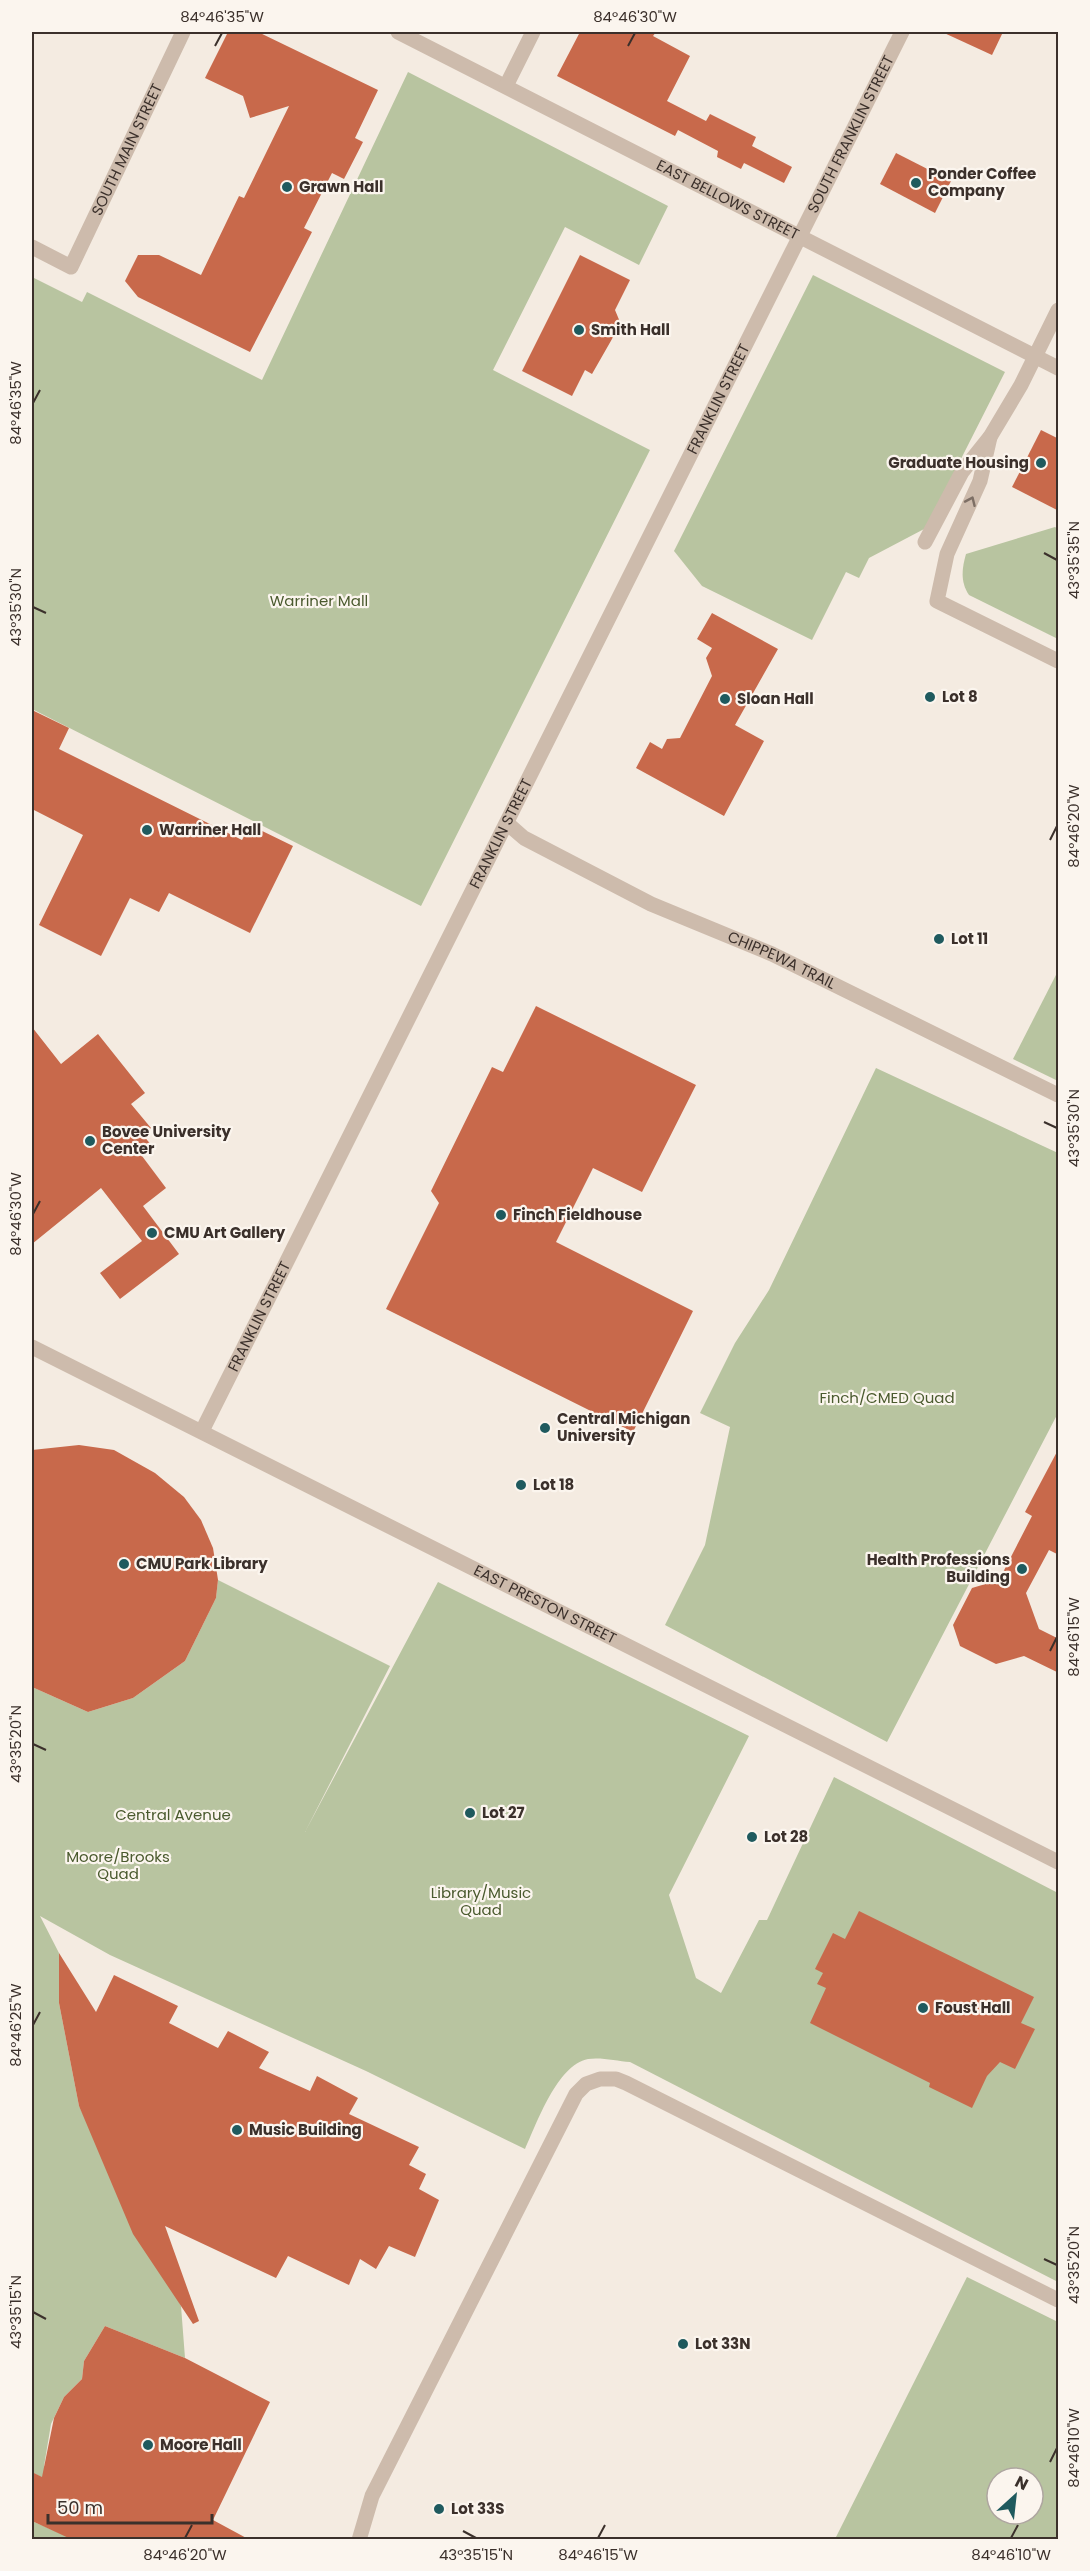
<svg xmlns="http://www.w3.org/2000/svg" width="1090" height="2571" font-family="Poppins,sans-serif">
<rect width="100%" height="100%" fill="#f4ebe1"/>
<g fill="#b8c4a0" fill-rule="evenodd">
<polygon points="408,72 668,206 639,265 565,227 493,370 650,450 421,906 32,709 32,277 82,302 87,292 262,380"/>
<polygon points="813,275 1005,372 926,528 869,558 859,578 846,572 812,640 702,586 674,551"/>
<path d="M1055 527 1058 529V639L969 595C960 582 962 568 966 554Z"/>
<polygon points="1058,971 1058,1081 1013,1059"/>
<polygon points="876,1068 1058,1153 1058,1413 887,1742 665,1625 705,1545 730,1427 700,1413 735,1343 769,1290"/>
<path d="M218 1580 390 1666 305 1832 438 1582 749 1736 669 1895 696 1978 721 1993 759 1920H767L834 1777 1058 1893V2282L630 2062C617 2061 601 2057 588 2059 557 2065 537 2123 525 2149L366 2071 110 1955 40 1916 59 1953V2003L79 2106 181 2306 185 2358 105 2326 84 2361 82 2379 64 2397 51 2424 44 2466 54 2470 48 2481 32 2472V1687L88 1712 133 1698 185 1661 216 1598Z"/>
<path d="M967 2277 1058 2322V2539H835ZM997 2478H1033V2514H997Z"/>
<polygon points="32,2521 73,2539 32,2539"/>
</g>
<g fill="#c8694b">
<polygon points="228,32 258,32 378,90 355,138 363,142 344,179 332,173 304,228 312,232 250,352 138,297 125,281 138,255 159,255 201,275 239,196 244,198 289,106 250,118 243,96 205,78"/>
<polygon points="580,32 656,32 653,36 690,56 667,101 706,121 710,114 756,137 752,146 792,167 784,183 744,163 741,169 717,157 718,151 678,130 675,136 557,76"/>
<polygon points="942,32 1003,32 992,55"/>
<polygon points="896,153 951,181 935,213 880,184"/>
<polygon points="580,255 630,280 615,310 620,322 612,339 592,374 585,370 572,396 522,371"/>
<polygon points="1041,430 1059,439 1059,511 1012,487"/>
<polygon points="712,613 778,649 735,725 764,741 724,816 636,768 650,742 662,749 667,739 680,738 712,676 706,658 712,648 697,639"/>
<polygon points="32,710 69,728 59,749 242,840 250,825 293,846 250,933 169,893 159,912 130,898 101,956 39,925 83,835 32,809"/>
<polygon points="536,1006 696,1085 642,1192 593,1168 556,1242 693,1311 633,1432 386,1309 439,1203 431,1191 492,1067 503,1072"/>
<polygon points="32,1027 61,1064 98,1034 145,1093 131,1104 151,1128 142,1134 153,1147 142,1156 166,1188 143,1206 179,1254 120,1299 100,1273 142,1241 101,1188 32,1244"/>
<polygon points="79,1445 114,1450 155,1473 184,1497 201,1520 213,1548 218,1580 216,1598 185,1661 133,1698 88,1712 32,1687 32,1450"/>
<polygon points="1059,1448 1059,1555 1049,1550 1026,1593 1039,1629 1059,1639 1059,1673 1024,1656 996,1664 960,1646 953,1625 972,1588 999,1580 1032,1516 1025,1512"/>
<polygon points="859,1911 1034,1997 1021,2023 1035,2029 1015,2069 1000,2062 987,2076 972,2108 929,2087 930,2083 810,2023 826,1988 817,1984 823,1973 815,1969 833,1933 845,1939"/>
<polygon points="59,1953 96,2012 114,1975 178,2006 169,2023 218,2048 228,2031 269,2052 259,2068 310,2091 317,2076 358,2098 349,2114 419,2147 409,2165 426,2174 419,2189 439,2200 415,2257 389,2246 376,2269 360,2259 349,2285 288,2256 276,2278 165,2226 199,2321 193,2324 133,2234 79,2106 59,2003"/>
<polygon points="105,2326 185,2358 270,2402 213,2520 250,2540 73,2540 32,2521 32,2472 42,2477 54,2418 64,2397 82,2379 84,2361"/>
</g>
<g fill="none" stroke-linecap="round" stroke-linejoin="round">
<g stroke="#cdbbac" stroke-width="15">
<path id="s1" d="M398 32 1058 368"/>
<polyline points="506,86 533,32"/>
<path id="s2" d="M32 247 71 267 183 32"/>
<polyline points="990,437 980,481 947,554 937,601 1058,661"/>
<polyline points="925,542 962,472 990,437 1021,385 1058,310"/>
<path id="s3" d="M507 823 524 838 651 904 772 954 1058 1095"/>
<path id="s4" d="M32 1347 1058 1862"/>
<path id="s5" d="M202 1431 902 32"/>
<polyline points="359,2540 372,2496 576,2094 586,2084 600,2079 616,2079 626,2083 1058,2300"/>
</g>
</g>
<defs><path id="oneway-chevron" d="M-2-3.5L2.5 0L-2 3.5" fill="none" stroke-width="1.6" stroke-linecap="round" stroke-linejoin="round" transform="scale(1.5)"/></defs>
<use stroke="#7d6f65" href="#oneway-chevron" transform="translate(971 501) rotate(-66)"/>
<path fill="none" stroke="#3b302b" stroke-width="2" d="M215 46 222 33M628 46 635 33M33 403 40 390M1044 553 1057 560M33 607 46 613M1050 840 1057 826M1044 1122 1057 1128M33 1214 40 1201M1050 1651 1057 1637M33 1744 46 1750M33 2025 40 2012M1044 2259 1057 2265M33 2312 46 2319M1050 2462 1057 2448M463 2531 476 2538M185 2538 192 2525M598 2538 605 2525M1011 2538 1018 2525"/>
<g fill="#1f5a5e" stroke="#fbf5ee" stroke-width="2">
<circle cx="916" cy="183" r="6"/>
<circle cx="287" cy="187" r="6"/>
<circle cx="579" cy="330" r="6"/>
<circle cx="1041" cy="463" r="6"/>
<circle cx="930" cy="697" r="6"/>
<circle cx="725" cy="699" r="6"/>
<circle cx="147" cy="830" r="6"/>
<circle cx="939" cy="939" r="6"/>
<circle cx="90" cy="1141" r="6"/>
<circle cx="501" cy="1215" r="6"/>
<circle cx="152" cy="1233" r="6"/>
<circle cx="545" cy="1428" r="6"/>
<circle cx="521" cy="1485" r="6"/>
<circle cx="124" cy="1564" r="6"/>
<circle cx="1022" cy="1569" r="6"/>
<circle cx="470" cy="1813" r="6"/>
<circle cx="752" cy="1837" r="6"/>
<circle cx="923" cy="2008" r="6"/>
<circle cx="237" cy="2130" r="6"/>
<circle cx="683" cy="2344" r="6"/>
<circle cx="148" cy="2445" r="6"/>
<circle cx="439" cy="2509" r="6"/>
</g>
<g text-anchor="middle" stroke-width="4.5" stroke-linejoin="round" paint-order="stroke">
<g font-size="15" fill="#3b302b" stroke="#fbf5ee">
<text dy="5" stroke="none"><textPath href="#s5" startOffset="1450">SOUTH FRANKLIN STREET</textPath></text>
<text dy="5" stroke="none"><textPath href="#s2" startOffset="174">SOUTH MAIN STREET</textPath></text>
<text dy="5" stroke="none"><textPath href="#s1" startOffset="370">EAST BELLOWS STREET</textPath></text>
<text dy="5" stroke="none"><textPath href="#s5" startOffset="1154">FRANKLIN STREET</textPath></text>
<text dy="5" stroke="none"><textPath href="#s5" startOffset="668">FRANKLIN STREET</textPath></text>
<text dy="5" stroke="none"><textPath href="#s3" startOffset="308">CHIPPEWA TRAIL</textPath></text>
<text dy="5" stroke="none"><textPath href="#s5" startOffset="128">FRANKLIN STREET</textPath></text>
<text dy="5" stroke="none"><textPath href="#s4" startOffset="574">EAST PRESTON STREET</textPath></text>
</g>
<g font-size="15" font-weight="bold" fill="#3b302b" stroke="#fbf5ee" text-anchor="start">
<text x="928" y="179">Ponder Coffee<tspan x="928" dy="17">Company</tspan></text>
<text x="299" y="192">Grawn Hall</text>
<text x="591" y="335">Smith Hall</text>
<text x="1029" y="468" text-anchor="end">Graduate Housing</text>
<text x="942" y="702">Lot 8</text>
<text x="737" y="704">Sloan Hall</text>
<text x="159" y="835">Warriner Hall</text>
<text x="951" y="944">Lot 11</text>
<text x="102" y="1137">Bovee University<tspan x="102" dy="17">Center</tspan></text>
<text x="513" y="1220">Finch Fieldhouse</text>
<text x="164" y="1238">CMU Art Gallery</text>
<text x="557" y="1424">Central Michigan<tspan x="557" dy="17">University</tspan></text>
<text x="533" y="1490">Lot 18</text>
<text x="1010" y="1565" text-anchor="end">Health Professions<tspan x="1010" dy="17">Building</tspan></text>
<text x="136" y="1569">CMU Park Library</text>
<text x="482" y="1818">Lot 27</text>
<text x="764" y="1842">Lot 28</text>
<text x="935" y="2013">Foust Hall</text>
<text x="249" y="2135">Music Building</text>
<text x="695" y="2349">Lot 33N</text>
<text x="160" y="2450">Moore Hall</text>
<text x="451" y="2514">Lot 33S</text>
</g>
<g font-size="15" fill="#4a5a2e" stroke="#fbf5ee">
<text x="319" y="606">Warriner Mall</text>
<text x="887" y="1403">Finch/CMED Quad</text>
<text x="173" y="1820">Central Avenue</text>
<text x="118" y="1862">Moore/Brooks<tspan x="118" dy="17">Quad</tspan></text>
<text x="481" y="1898">Library/Music<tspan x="481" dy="17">Quad</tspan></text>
</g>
</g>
<rect width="1090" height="2571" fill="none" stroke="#fbf5ee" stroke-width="66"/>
<g transform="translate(1015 2496) rotate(27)"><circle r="28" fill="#fbf5ee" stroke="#aea6a0" stroke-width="1.5"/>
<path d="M0-4.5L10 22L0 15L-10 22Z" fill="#1f5a5e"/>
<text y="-9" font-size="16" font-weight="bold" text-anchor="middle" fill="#3b302b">N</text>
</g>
<path d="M48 2514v9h164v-9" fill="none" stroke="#3b302b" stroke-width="3"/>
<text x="57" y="2514" font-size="18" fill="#3b302b" stroke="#fbf5ee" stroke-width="4.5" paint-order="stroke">50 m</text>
<rect x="33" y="33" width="1024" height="2505" fill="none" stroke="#3b302b" stroke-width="2"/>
<g font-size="15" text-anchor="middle" fill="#3b302b">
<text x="222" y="22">84°46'35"W</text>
<text x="635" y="22">84°46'30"W</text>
<text transform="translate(16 403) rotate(-90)" y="5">84°46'35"W</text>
<text transform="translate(1074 560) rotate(-90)" y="5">43°35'35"N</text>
<text transform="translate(16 607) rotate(-90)" y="5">43°35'30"N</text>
<text transform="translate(1074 826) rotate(-90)" y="5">84°46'20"W</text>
<text transform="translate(1074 1128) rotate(-90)" y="5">43°35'30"N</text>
<text transform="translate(16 1214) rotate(-90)" y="5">84°46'30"W</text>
<text transform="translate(1074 1637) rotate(-90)" y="5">84°46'15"W</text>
<text transform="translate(16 1744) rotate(-90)" y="5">43°35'20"N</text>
<text transform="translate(16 2025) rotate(-90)" y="5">84°46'25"W</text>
<text transform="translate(1074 2265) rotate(-90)" y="5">43°35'20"N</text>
<text transform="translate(16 2312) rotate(-90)" y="5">43°35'15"N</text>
<text transform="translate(1074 2448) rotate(-90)" y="5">84°46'10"W</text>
<text x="185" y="2560">84°46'20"W</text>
<text x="476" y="2560">43°35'15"N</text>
<text x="598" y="2560">84°46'15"W</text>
<text x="1011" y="2560">84°46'10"W</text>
</g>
</svg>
